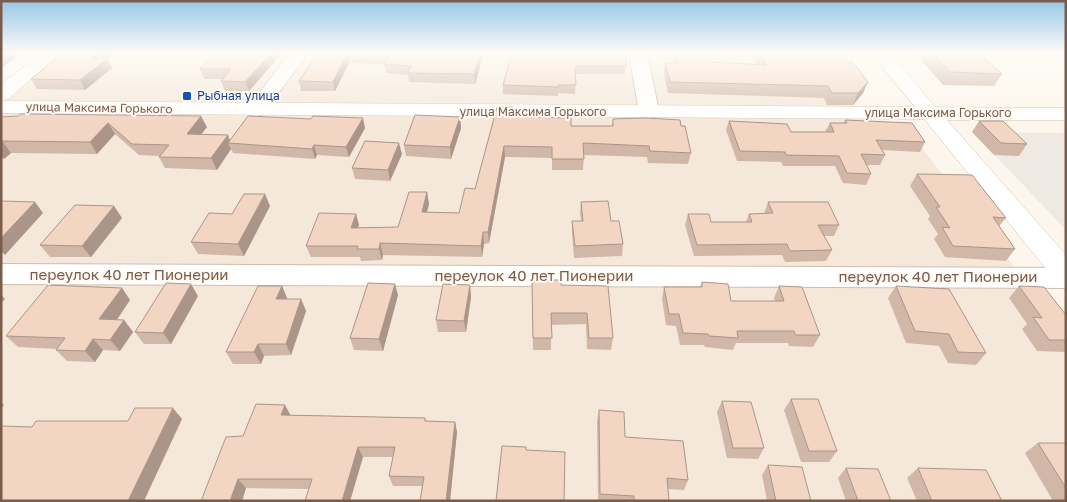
<svg xmlns="http://www.w3.org/2000/svg" width="1067" height="502" font-family="'Golos Text',sans-serif">
<rect width="100%" height="100%" fill="#fdf6ec"/>
<polygon fill="#f5e8da" points="57,53 819,53 870,124 905,126 1066,334 1066,501 1,501 1,98"/>
<polygon fill="#efe9e4" points="973,132 1066,133 1066,230"/>
<g fill="none" stroke-linecap="round" stroke-linejoin="round">
<g stroke="#d1beb0" stroke-width="2">
<g id="minor">
<polygon points="290,53 308,53 263,114 256,116 249,114 246,110"/>
<polygon points="629,53 647,53 659,112 656,116 649,118 642,116 639,112"/>
<polygon points="1,264 1066,268 1066,288 1,284"/>
</g>
</g>
<g stroke="#d1beb0" stroke-width="1">
<g id="tertiary">
<polygon points="41,53 61,53 8,99 1,101 1,85"/>
<polygon points="871,53 890,53 937,109 941,113 937,117 930,119 923,117"/>
</g>
</g>
<g stroke="#d6c0b0" stroke-width="1">
<polygon id="secondary" points="1,101 1066,108 1066,120 947,120 1066,255 1066,284 1056,281 924,119 1,113"/>
</g>
<use href="#minor" fill="#fff" fill-rule="evenodd"/>
<use href="#tertiary" fill="#fff" fill-rule="evenodd"/>
<use href="#secondary" fill="#fff" fill-rule="evenodd"/>
</g>
<g fill="#d1b7a8">
<polygon points="63,53 114,53 107,59 112,68 85,90 37,89 31,79"/>
<polygon points="215,53 282,53 249,91 225,91 221,81 223,79 204,79 200,69"/>
<polygon points="318,53 484,53 475,84 409,82 408,75 386,73 384,64 349,63 335,91 301,91 299,81"/>
<polygon points="512,53 626,66 625,74 576,74 575,94 558,93 558,96 503,94 503,85"/>
<polygon points="672,53 708,53 711,62 757,65 752,53 843,53 848,62 868,82 863,93 853,105 827,105 824,98 668,93 664,74 665,63 674,63"/>
<polygon points="918,53 979,53 1002,74 994,86 943,85 917,55"/>
<polygon points="1044,53 1066,53 1066,55 1046,55"/>
<polygon points="1,117 207,127 201,134 230,140 365,128 349,157 317,155 315,159 233,153 231,149 217,170 165,168 159,157 160,156 139,155 115,134 97,154 11,153 4,159 1,158"/>
<polygon points="460,117 461,128 451,159 406,156 404,145"/>
<polygon points="513,117 571,126 612,126 613,119 681,126 691,153 688,164 648,163 647,157 584,155 583,170 552,170 552,158 505,157 489,243 484,244 482,257 383,255 382,260 361,261 360,257 311,257 306,246 356,214 359,225 358,228 398,227 427,192 429,204 427,212 459,213 475,189"/>
<polygon points="845,120 925,142 920,152 882,150 885,155 880,165 866,165 871,174 866,185 843,183 835,166 783,166 781,162 737,161 726,130 729,121 791,132 825,132 830,123 844,123"/>
<polygon points="979,121 1027,144 1019,156 994,155 972,132"/>
<polygon points="402,154 390,181 355,179 352,168"/>
<polygon points="917,174 1006,218 999,226 1015,249 1006,261 945,257 934,239 938,234 928,219 930,216 910,186"/>
<polygon points="581,202 611,221 623,244 622,256 574,258 572,233 572,221 581,221 580,213"/>
<polygon points="768,202 839,225 834,236 824,236 832,250 826,261 785,262 782,255 694,256 685,225 688,214 711,222 746,222 749,214 764,214"/>
<polygon points="270,206 244,256 198,254 191,242"/>
<polygon points="122,218 91,257 50,257 40,245"/>
<polygon points="532,280 561,285 613,338 611,350 587,349 586,324 551,325 551,350 533,350"/>
<polygon points="702,282 731,301 775,301 774,298 779,286 820,335 813,347 789,346 788,343 736,343 733,350 705,347 704,345 680,345 676,326 666,325 662,299 664,287 700,287"/>
<polygon points="470,285 471,297 466,332 438,332 436,320"/>
<polygon points="282,286 287,298 286,299 301,299 306,311 291,355 264,356 261,364 233,364 226,352"/>
<polygon points="896,286 986,353 976,365 948,363 939,346 906,343 888,298"/>
<polygon points="1019,286 1066,315 1066,352 1037,351 1022,329 1027,324 1009,298"/>
<polygon points="122,288 130,300 117,320 124,320 133,332 120,351 103,350 95,362 67,361 56,350 57,349 18,347 6,336"/>
<polygon points="398,295 383,351 354,350 350,338"/>
<polygon points="198,296 171,344 144,344 135,332"/>
<polygon points="791,399 837,451 829,462 801,462 784,410"/>
<polygon points="722,401 764,448 758,459 727,458 717,412"/>
<polygon points="599,410 625,437 688,480 684,490 668,489 669,501 598,501 597,421"/>
<polygon points="291,415 425,418 426,421 455,422 457,432 450,501 420,501 422,486 393,486 389,476 393,457 363,457 350,501 305,501 309,489 246,488 242,501 201,501"/>
<polygon points="1038,443 1066,443 1066,501 1053,501 1025,453"/>
<polygon points="768,465 811,501 767,501 762,475"/>
<polygon points="846,468 891,501 846,501 838,478"/>
<polygon points="918,468 1002,501 917,501 907,478"/>
</g>
<g fill="#aa9588">
<polygon points="7,53 22,53 1,68 1,57"/>
<polygon points="98,53 114,53 107,59 112,68 85,90 80,80 91,58"/>
<polygon points="271,53 282,53 249,91 245,82"/>
<polygon points="481,53 484,53 475,84 474,74"/>
<polygon points="347,54 349,63 335,91 333,82"/>
<polygon points="868,82 863,93 853,105 858,93"/>
<polygon points="201,116 207,127 192,146 187,134"/>
<polygon points="460,117 461,128 451,159 450,147"/>
<polygon points="363,118 365,128 349,157 346,147"/>
<polygon points="108,123 115,134 97,154 90,142"/>
<polygon points="228,135 231,143 228,143 231,149 217,170 211,158"/>
<polygon points="2,141 11,153 4,159 1,155 1,142"/>
<polygon points="399,143 402,154 390,181 388,170"/>
<polygon points="314,145 317,155 315,159 312,149"/>
<polygon points="504,146 505,157 489,243 488,232"/>
<polygon points="427,192 429,204 424,223 422,212"/>
<polygon points="265,194 270,206 244,256 238,244"/>
<polygon points="35,202 43,213 5,255 1,251 1,238"/>
<polygon points="114,206 122,218 91,257 82,246"/>
<polygon points="356,214 359,225 354,239 351,228"/>
<polygon points="483,232 484,244 482,257 481,246"/>
<polygon points="380,243 383,255 382,260 379,249"/>
<polygon points="191,284 198,296 171,344 163,333"/>
<polygon points="395,284 398,295 383,351 379,339"/>
<polygon points="470,285 471,297 466,332 464,321"/>
<polygon points="282,286 287,298 282,311 276,299"/>
<polygon points="122,288 130,300 109,331 99,319"/>
<polygon points="1,295 5,299 1,303"/>
<polygon points="301,299 306,311 291,355 286,344"/>
<polygon points="124,320 133,332 120,351 110,340"/>
<polygon points="93,339 103,350 95,362 85,351"/>
<polygon points="258,344 264,356 261,364 254,352"/>
<polygon points="1,402 4,405 1,409"/>
<polygon points="285,405 291,416 281,415"/>
<polygon points="173,408 182,419 144,501 128,501"/>
<polygon points="455,422 457,432 450,501 446,501"/>
<polygon points="358,447 363,457 350,501 342,501"/>
<polygon points="238,479 246,488 242,501 230,501"/>
</g>
<g fill="#f3d5c3" stroke="#aa9588">
<polygon points="1,53 7,53 1,57"/>
<polygon points="63,53 98,53 91,58 107,59 80,80 31,79"/>
<polygon points="215,53 271,53 245,82 221,81 231,69 200,69"/>
<polygon points="318,53 481,53 474,74 408,73 411,66 384,64 390,55 347,54 333,82 299,81"/>
<polygon points="512,53 625,53 626,66 575,66 576,85 558,85 558,87 503,85"/>
<polygon points="676,53 708,53 711,62 766,65 760,53 843,53 848,62 853,62 868,82 858,93 832,93 828,86 670,82 665,63 678,63"/>
<polygon points="932,53 979,53 1002,74 950,72"/>
<polygon points="497,107 513,107 511,117 571,118 571,126 613,126 613,119 647,118 680,120 681,126 685,126 691,153 650,151 649,146 583,143 584,159 552,159 552,147 504,146 488,232 483,232 481,246 380,243 379,249 357,249 358,246 306,246 319,213 356,214 351,228 398,227 409,192 427,192 422,212 459,213 465,188 475,189"/>
<polygon points="21,114 201,116 187,134 228,135 211,158 159,157 169,145 132,144 108,123 90,142 2,141 1,142 1,117 18,116"/>
<polygon points="415,115 460,117 450,147 404,145"/>
<polygon points="248,116 311,119 313,116 363,118 346,147 314,145 312,149 228,143"/>
<polygon points="845,120 912,123 925,142 876,140 885,155 861,154 871,174 847,173 839,156 786,155 785,152 740,151 729,121 787,124 791,132 834,132 830,123 847,123"/>
<polygon points="979,121 1003,121 1027,144 1001,143"/>
<polygon points="365,141 399,143 388,170 352,168"/>
<polygon points="917,174 972,175 1006,218 993,217 1015,249 953,246 942,227 950,228 936,207 940,207"/>
<polygon points="244,194 265,194 238,244 191,242 209,213 232,214"/>
<polygon points="1,201 35,202 1,238"/>
<polygon points="608,201 611,221 619,221 623,244 575,246 572,221 583,221 581,202"/>
<polygon points="768,202 828,202 839,225 818,225 832,250 790,251 787,244 697,245 688,214 709,214 711,222 752,222 749,214 773,213"/>
<polygon points="75,205 114,206 82,246 40,245"/>
<polygon points="532,280 561,280 561,285 608,286 613,338 589,338 587,313 551,313 552,338 533,338"/>
<polygon points="702,282 728,284 731,301 784,301 779,286 802,287 820,335 795,335 794,331 737,331 738,338 709,336 708,334 683,333 679,314 669,314 664,287 702,287"/>
<polygon points="166,283 191,284 163,333 135,332"/>
<polygon points="368,283 395,284 379,339 350,338"/>
<polygon points="443,284 470,285 464,321 436,320"/>
<polygon points="48,285 122,288 99,319 124,320 110,340 93,339 85,351 56,350 65,338 6,336"/>
<polygon points="258,286 282,286 276,299 301,299 286,344 258,344 254,352 226,352"/>
<polygon points="896,286 949,289 986,353 958,352 949,334 915,331"/>
<polygon points="1019,286 1044,287 1066,315 1066,340 1049,340 1033,317 1042,318"/>
<polygon points="791,399 818,399 837,451 809,451"/>
<polygon points="722,401 751,402 764,448 733,448"/>
<polygon points="256,404 285,405 281,415 425,418 425,421 455,422 446,501 420,501 424,477 389,476 395,447 358,447 342,501 305,501 312,479 238,479 230,501 201,501 226,437 243,436"/>
<polygon points="135,408 173,408 128,501 1,501 1,426 32,427 36,421 128,421"/>
<polygon points="599,410 624,412 625,437 683,441 688,480 667,478 669,501 634,501 634,496 600,494"/>
<polygon points="1038,443 1066,443 1066,488"/>
<polygon points="502,446 526,447 526,450 565,452 564,501 496,501"/>
<polygon points="768,465 802,467 811,501 776,501"/>
<polygon points="846,468 878,469 891,501 858,501"/>
<polygon points="918,468 986,470 1002,501 932,501"/>
</g>
<linearGradient id="sky" x2="0" y2="1"><stop stop-color="#97c7e8"/><stop offset="0.43" stop-color="#fefbf6"/><stop offset="1" stop-color="#fefbf6" stop-opacity="0"/></linearGradient>
<rect width="1067" height="123" fill="url(#sky)"/>
<rect fill="#1a4fb4" stroke="#fffaf3" stroke-width="2" x="182" y="91" width="10" height="10" rx="2.5"/>
<g text-anchor="middle" stroke-width="4" stroke-linejoin="round" paint-order="stroke">
<g font-size="12" fill="#164399" stroke="#fffaf3" text-anchor="start">
<text x="197" y="100">Рыбная улица</text>
</g>
<g font-size="12" fill="#7a5c4d" stroke="#fffaf3">
<text transform="translate(99 108) rotate(1)" y="4">улица Максима Горького</text>
<text x="533" y="116">улица Максима Горького</text>
<text x="938" y="117">улица Максима Горького</text>
</g>
<g font-size="15" fill="#7a5c4d" stroke="#fffaf3">
<text x="129" y="280">переулок 40 лет Пионерии</text>
<text x="534" y="281">переулок 40 лет Пионерии</text>
<text x="938" y="282">переулок 40 лет Пионерии</text>
</g>
</g>
<rect width="1067" height="502" fill="none" stroke="#7a5c4d" stroke-width="5"/>
</svg>
